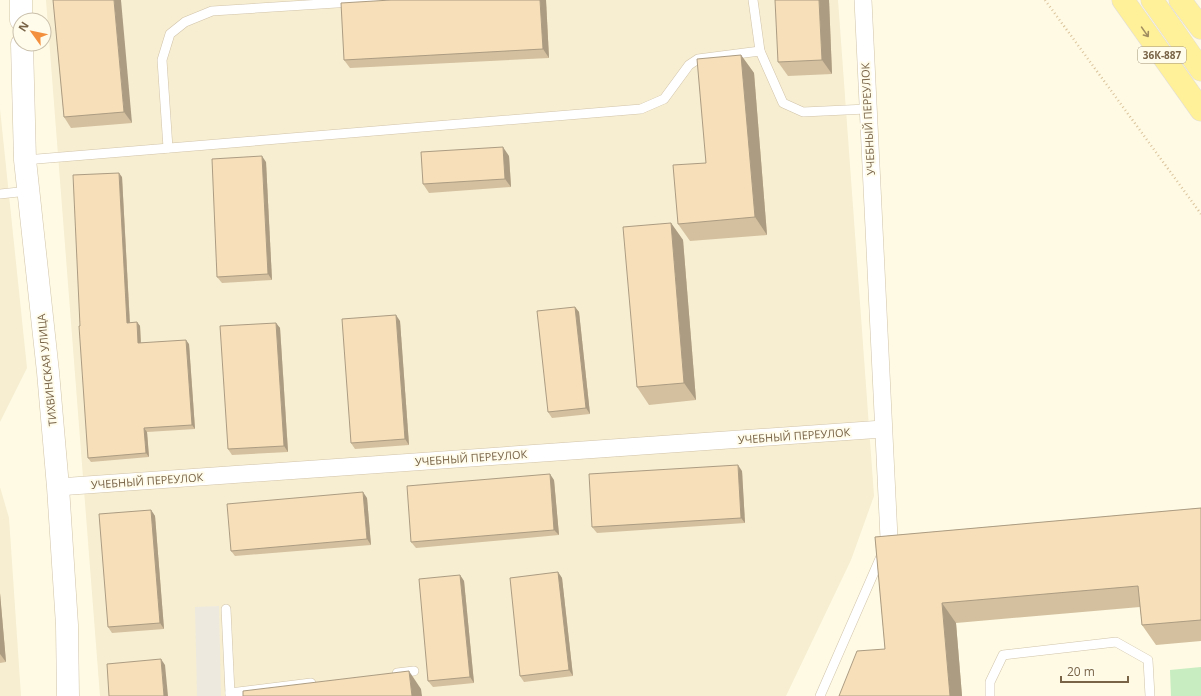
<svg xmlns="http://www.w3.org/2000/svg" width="1201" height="696" font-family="'Open Sans',sans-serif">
<rect width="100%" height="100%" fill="#fefae4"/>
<g fill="#f7eed1">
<polygon points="46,0 838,0 874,496 851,560 786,696 100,696"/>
<polygon points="0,109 27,368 0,422"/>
<polygon points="0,487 9,518 21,696 0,696"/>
</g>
<polygon fill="#ede9de" points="219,606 221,696 197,696 195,607"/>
<polygon fill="#c8edc0" points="1201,667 1201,696 1171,696 1170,670"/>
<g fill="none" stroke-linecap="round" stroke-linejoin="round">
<g stroke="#d1c3a9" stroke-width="10">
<g id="service">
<polyline points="753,0 760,51"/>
<polyline points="168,148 162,60 170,34 185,22 212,11 384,0"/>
<polyline points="25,160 641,109 664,99 689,65 698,59 760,51 783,103 803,112 867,109"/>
<polyline points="0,194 28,191"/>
<polyline points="226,609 230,693"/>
<polyline points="397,673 414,671"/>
<polyline points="230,696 230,693 311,683"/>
<polyline points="820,696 882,554"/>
<polyline points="990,696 990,682 1003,655 1116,642 1148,660 1150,696"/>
</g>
</g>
<g stroke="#d1c3a9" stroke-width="18">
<g id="minor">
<polyline points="863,0 889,538"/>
<polyline points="58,487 883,429"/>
</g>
</g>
<g stroke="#d1c3a9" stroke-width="23">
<g id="tertiary">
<polyline points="21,0 21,20"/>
<polyline points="22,44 25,160 48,372 58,487 67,625 68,696"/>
</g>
</g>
<g stroke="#e2ddd7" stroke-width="23">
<g id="primary">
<polyline points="1123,0 1201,110"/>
<polyline points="1152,0 1201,70"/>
<polyline points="1180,0 1201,28"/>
</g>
</g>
<polyline stroke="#dbc39b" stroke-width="2.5" stroke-dasharray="1 3" stroke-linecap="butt" points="1045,0 1201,214"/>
<use href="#service" stroke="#fff" stroke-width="9"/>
<use href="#minor" stroke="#fff" stroke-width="17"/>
<use href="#tertiary" stroke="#fff" stroke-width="22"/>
<use href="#primary" stroke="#fff09a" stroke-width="22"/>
</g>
<g fill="#d4c09f">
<polygon points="53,0 132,123 71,128 64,117"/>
<polygon points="391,0 546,0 549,58 350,68 344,60"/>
<polygon points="829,0 832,74 788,76 778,62"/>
<polygon points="741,55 754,73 767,235 690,241 678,224 706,163"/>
<polygon points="509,156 511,187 429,193 423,184"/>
<polygon points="266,162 272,280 222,283 217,277"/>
<polygon points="122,177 130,323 137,322 140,326 141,343 189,344 195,429 147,432 149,457 91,462 88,458"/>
<polygon points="671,223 683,240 696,400 649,405 637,387"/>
<polygon points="575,307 579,312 590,414 552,418 548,412"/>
<polygon points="400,321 409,445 355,449 351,443"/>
<polygon points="276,323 280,328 288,452 232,455 228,449"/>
<polygon points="742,471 745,523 597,533 592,527"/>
<polygon points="554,480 559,535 416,548 411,542"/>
<polygon points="367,498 371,545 235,556 231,551"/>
<polygon points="1201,508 1201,641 1156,645 1142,625 1140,607 956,623 962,696 839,696 885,649 875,537"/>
<polygon points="151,510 155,516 164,629 112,633 108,627"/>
<polygon points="558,572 562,578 573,676 524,682 520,676"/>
<polygon points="460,575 464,581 474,683 433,687 428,681"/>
<polygon points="0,593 6,662 0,663"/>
</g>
<g fill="#ac9c82">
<polygon points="114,0 121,0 132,123 124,112"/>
<polygon points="540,0 546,0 549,58 543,49"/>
<polygon points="819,0 829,0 832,74 822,60"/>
<polygon points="741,55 754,73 767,235 755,217"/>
<polygon points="503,147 509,156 511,187 505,179"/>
<polygon points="262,156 266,162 272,280 268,274"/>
<polygon points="119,173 122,177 130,327 127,323"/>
<polygon points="671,223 683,240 696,400 684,383"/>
<polygon points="575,307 579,312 590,414 586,408"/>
<polygon points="396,315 400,321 409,445 405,439"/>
<polygon points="137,322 140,326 141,347 138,343"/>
<polygon points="276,323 280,328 288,452 284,446"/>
<polygon points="186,340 189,344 195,429 192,425"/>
<polygon points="144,428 147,432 149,457 146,453"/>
<polygon points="738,465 742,471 745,523 741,518"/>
<polygon points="550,474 554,480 559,535 554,530"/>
<polygon points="363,492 367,498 371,545 367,539"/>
<polygon points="151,510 155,516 164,629 160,623"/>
<polygon points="558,572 562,578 573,676 569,670"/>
<polygon points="460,575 464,581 474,683 470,677"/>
<polygon points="0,593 6,662 0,654"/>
<polygon points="942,603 956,623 962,696 950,696"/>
<polygon points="161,659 165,665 168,696 164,696"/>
<polygon points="409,671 421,689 422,696 412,696"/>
</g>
<g fill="#f6dfb9" stroke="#ac9c82">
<polygon points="53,0 114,0 124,112 64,117"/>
<polygon points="391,0 540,0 543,49 344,60 341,3"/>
<polygon points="775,0 819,0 822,60 778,62"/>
<polygon points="741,55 755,217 678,224 673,165 706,163 697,59"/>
<polygon points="503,147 505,179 423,184 421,152"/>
<polygon points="262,156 268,274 217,277 212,159"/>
<polygon points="119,173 127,323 137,322 138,343 186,340 192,425 144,428 146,453 88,458 79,326 80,326 73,175"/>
<polygon points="671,223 684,383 637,387 623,227"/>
<polygon points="575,307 586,408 548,412 537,311"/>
<polygon points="396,315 405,439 351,443 342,319"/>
<polygon points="276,323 284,446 228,449 220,326"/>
<polygon points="738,465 741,518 592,527 589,474"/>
<polygon points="550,474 554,530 411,542 407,486"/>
<polygon points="363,492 367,539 231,551 227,504"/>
<polygon points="1201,508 1201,620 1142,625 1138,586 942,603 950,696 839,696 857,651 885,649 875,537"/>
<polygon points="151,510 160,623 108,627 99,514"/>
<polygon points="558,572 569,670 520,676 510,578"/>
<polygon points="460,575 470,677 428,681 419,579"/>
<polygon points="161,659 164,696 109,696 107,664"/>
<polygon points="409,671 412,696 243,696 243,691"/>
</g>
<defs><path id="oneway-shaft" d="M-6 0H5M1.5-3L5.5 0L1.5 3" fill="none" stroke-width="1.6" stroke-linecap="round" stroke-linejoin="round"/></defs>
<use stroke="#a18e60" href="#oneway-shaft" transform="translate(1145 32) rotate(55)"/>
<g text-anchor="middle" stroke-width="4" stroke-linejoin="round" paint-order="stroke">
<rect fill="#fffcec" stroke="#a19278" stroke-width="1" x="1138" y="47" width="48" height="16" rx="3"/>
<g font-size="10" font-weight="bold" fill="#796447">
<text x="1162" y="59">36К-887</text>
</g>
<g font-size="11" fill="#796447" stroke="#fffcec">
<text transform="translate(868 119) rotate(-93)" y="4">УЧЕБНЫЙ ПЕРЕУЛОК</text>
<text transform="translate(47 370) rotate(-96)" y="4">ТИХВИНСКАЯ УЛИЦА</text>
<text transform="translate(794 436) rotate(-4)" y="4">УЧЕБНЫЙ ПЕРЕУЛОК</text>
<text transform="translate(471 458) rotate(-4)" y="4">УЧЕБНЫЙ ПЕРЕУЛОК</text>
<text transform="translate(147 481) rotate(-4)" y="4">УЧЕБНЫЙ ПЕРЕУЛОК</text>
</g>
</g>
<g transform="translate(32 32) rotate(303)"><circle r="19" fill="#fffcec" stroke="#c9bfaa"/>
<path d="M0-3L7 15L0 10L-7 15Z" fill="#f3903e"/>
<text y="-6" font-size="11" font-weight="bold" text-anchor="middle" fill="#796447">N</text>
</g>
<path d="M1061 676v6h67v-6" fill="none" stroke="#796447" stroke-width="2"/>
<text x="1067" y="676" font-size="12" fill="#796447" stroke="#fffcec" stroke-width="3" paint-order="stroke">20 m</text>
</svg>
